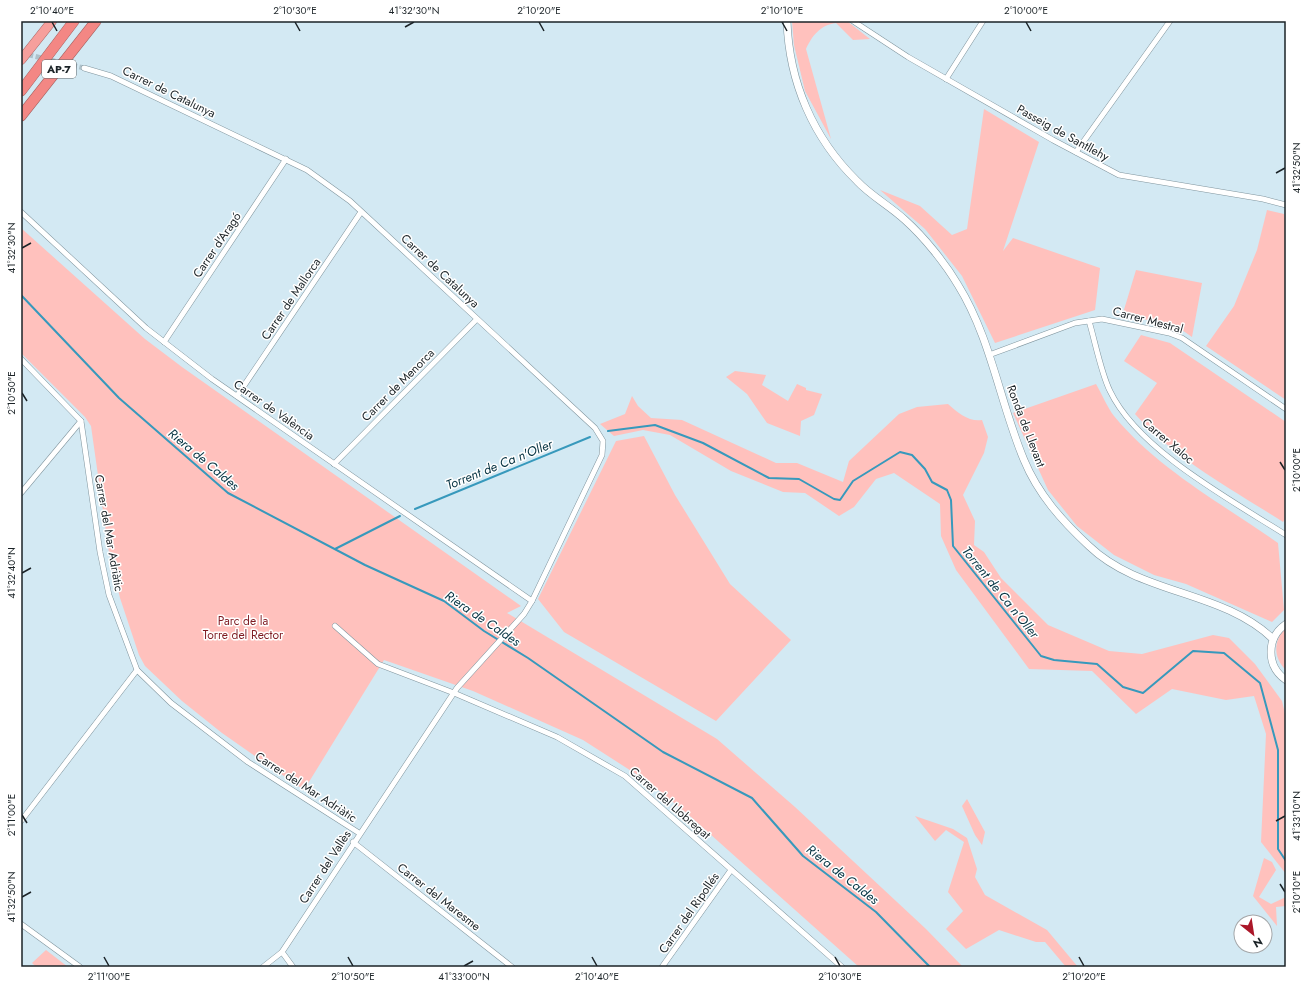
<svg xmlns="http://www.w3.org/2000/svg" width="1307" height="988" font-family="Jost,sans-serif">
<rect width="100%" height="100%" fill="#d3e9f3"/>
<g fill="#ffc1bd">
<path d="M792 21H847L870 39 853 40 836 23C820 25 812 36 806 49L831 139 805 91 794 45Z"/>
<polygon points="984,109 1039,142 1003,251 1013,238 1100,268 1095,310 995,343 962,276 925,229 880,190 920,206 952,235 967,229"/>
<polygon points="1267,210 1284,214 1286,224 1286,400 1206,346 1234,306 1257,250"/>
<polygon points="21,228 145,339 182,367 521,606 507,613 717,739 795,807 926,929 963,967 859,967 691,817 650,783 583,740 473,691 384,660 304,790 222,733 182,701 145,666 139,655 120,598 109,553 91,426 85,417 21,353"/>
<polygon points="1136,270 1202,283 1192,337 1182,330 1123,313"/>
<path d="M1141 335 1170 343 1286 422V518L1283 522C1232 489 1176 460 1135 414L1157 383 1124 361Z"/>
<polygon points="735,371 766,375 762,385 788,401 797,384 806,388 806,390 822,394 814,415 801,421 800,436 767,423 747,394 726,377"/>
<path d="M1096 384C1102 394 1107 407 1114 416 1159 470 1221 503 1278 543L1284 610 1272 622 1186 584 1154 575 1114 555 1077 526 1048 490 1013 413Z"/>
<path d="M632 396 638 406 651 418 682 420 776 463H797L843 482 849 461 899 414 917 407 948 404C958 413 969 422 982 420L988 437 984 453 963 495 975 521 974 545 984 552 1001 578 1048 625 1109 651 1142 654 1213 635 1229 638 1255 664 1282 701 1286 718V874L1261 842 1266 734 1254 696 1226 700 1172 689 1136 714 1092 671 1029 669 956 570 941 536 940 504 894 473 876 479 854 507 839 516 805 493 783 492 731 471 670 435 643 430 614 436 600 424 625 414Z"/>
<polygon points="644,436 675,495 730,584 791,640 716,721 564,632 538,599 616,441"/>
<path d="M1286 628V670C1273 658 1273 640 1286 628Z"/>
<polygon points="967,799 985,832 982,845 975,835 962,806"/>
<polygon points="915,816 953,829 967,838 977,869 975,877 985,895 1047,930 1078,967 1066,967 1045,942 1036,942 999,930 966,949 946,929 963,911 948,892 964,842 946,830 935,841"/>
<polygon points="1264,858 1272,862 1276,870 1259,897 1271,904 1286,897 1286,906 1276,907 1277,926 1253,896"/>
<polygon points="46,950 68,967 36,967 32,963"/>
</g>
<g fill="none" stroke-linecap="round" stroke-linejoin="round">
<g stroke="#3799bc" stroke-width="2">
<polyline points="21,295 119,398 228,493 365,565 444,601 484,631 528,658 663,752 752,798 803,856 876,912 930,967"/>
<polyline points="608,431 655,425 703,443 769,478 799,479 834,499 840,500 853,481 900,452 912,455 925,469 932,482 947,490 951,500 953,546 1041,656 1054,660 1097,664 1123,687 1143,693 1193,651 1224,653 1260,683 1278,750 1278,849 1286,861"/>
<polyline points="415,509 590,437"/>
<polyline points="335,549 400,516"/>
</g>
<polyline stroke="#aec1ca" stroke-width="5" stroke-dasharray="5 2.5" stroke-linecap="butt" points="21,53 84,68"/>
<g stroke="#80959e" stroke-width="6">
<g id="minor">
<polyline points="853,21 908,57 1053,140 1119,175 1263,199 1286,205"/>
<polyline points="84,68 111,76 307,170 350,201 595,428 603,441 602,455 532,601 524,614 457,688 282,952 263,967"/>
<polyline points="946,79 983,21"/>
<polyline points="1076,152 1170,21"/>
<polyline points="21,212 146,328 212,379 532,601"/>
<path d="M1089 321C1095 341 1101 373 1110 391 1138 450 1231 500 1286 535"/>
<polyline points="164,342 286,159"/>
<polyline points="989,355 1075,323 1102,319 1169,333 1182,338 1286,409"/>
<polyline points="21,359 81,421 100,552 109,595 137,670 171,703 248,762 359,833"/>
<polyline points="237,396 361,212"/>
<polyline points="334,464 477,319"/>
<polyline points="21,493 81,421"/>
<polyline points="335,626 378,664 454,693 557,737 625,776 842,967"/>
<polyline points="21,821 137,670"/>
<polyline points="353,842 512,967"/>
<polyline points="21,924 80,967"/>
<polyline points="282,952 293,967"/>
<polyline points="662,967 731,870"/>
</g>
</g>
<g stroke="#80959e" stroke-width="8">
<g id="secondary">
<path d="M787 21C789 82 813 138 857 181 871 196 890 206 905 220 924 237 945 263 958 285 991 338 1000 403 1024 460 1038 494 1062 521 1089 546 1140 595 1222 590 1273 639"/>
<path d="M1286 624C1266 638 1266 666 1286 680"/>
</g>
</g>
<g stroke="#a76463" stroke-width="10">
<polyline id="trunk" points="21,60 52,21"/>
</g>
<g stroke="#a76463" stroke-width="11">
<g id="motorway">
<polyline points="21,91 74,21"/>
<polyline points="21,116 96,21"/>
</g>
</g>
<use href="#minor" stroke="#fff" stroke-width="5"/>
<use href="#secondary" stroke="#fff" stroke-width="7"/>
<use href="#trunk" stroke="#f69f9c" stroke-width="9"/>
<use href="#motorway" stroke="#f38784" stroke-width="10"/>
</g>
<path fill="none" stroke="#1b2327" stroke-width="1.5" d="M52 22 57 31M295 22 300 31M539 22 544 31M782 22 787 31M1026 22 1031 31M405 27 414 22M1276 173 1285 168M22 248 31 243M22 393 27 401M1280 462 1285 470M22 573 31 568M22 815 27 823M1276 821 1285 816M1280 884 1285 892M22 897 31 892M104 957 109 966M348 957 353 966M592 957 597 966M835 957 840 966M1079 957 1084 966M464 966 473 961"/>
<g text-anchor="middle" stroke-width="3" stroke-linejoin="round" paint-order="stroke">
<rect fill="#fff" stroke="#5f6568" stroke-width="1" x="42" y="60" width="34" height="18" rx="3"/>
<g font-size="11" font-weight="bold" fill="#1b2327">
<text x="59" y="73">AP-7</text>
</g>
<g font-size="12" fill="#1b2327" stroke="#fff">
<text transform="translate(169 92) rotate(26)" y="4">Carrer de Catalunya</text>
<text transform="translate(1063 133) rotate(29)" y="4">Passeig de Santllehy</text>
<text transform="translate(217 245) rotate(-56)" y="4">Carrer d'Aragó</text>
<text transform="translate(440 271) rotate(43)" y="4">Carrer de Catalunya</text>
<text transform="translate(291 299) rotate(-56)" y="4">Carrer de Mallorca</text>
<text transform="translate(1148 320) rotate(15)" y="4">Carrer Mestral</text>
<text transform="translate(398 385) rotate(-45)" y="4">Carrer de Menorca</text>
<text transform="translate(274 410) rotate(35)" y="4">Carrer de València</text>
<text transform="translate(1026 426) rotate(69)" y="4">Ronda de Llevant</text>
<text transform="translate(1168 441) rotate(40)" y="4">Carrer Xaloc</text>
<text transform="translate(109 533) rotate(80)" y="4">Carrer del Mar Adriàtic</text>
<text transform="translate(306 787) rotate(33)" y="4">Carrer del Mar Adriàtic</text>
<text transform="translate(670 803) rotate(41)" y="4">Carrer del Llobregat</text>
<text transform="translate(325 867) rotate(-57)" y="4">Carrer del Vallès</text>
<text transform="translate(439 897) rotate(38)" y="4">Carrer del Maresme</text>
<text transform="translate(689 913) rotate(-55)" y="4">Carrer del Ripollés</text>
</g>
<g font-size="12" fill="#7f1c23" stroke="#fff">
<text x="243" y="625">Parc de la<tspan x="243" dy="14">Torre del Rector</tspan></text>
</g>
<g font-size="13" font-style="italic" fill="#073443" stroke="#fff">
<text transform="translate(204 459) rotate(40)" y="5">Riera de Caldes</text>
<text transform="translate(499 464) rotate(-22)" y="5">Torrent de Ca n'Oller</text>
<text transform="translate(1001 592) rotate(51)" y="5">Torrent de Ca n'Oller</text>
<text transform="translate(483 618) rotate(34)" y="5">Riera de Caldes</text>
<text transform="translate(843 874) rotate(38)" y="5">Riera de Caldes</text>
</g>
</g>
<rect width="1307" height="988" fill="none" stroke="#ffffff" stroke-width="44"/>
<g transform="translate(1253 934) rotate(150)"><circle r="19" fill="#ffffff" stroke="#a4a7a9"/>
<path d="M0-3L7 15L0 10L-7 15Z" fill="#ab1729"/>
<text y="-6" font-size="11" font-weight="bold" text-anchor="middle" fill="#1b2327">N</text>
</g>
<rect x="22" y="22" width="1263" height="944" fill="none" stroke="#1b2327" stroke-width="1.5"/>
<g font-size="10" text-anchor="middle" fill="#1b2327">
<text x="52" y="14">2°10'40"E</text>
<text x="295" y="14">2°10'30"E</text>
<text x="414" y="14">41°32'30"N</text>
<text x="539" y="14">2°10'20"E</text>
<text x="782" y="14">2°10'10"E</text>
<text x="1026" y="14">2°10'00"E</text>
<text transform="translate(1296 168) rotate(-90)" y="4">41°32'50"N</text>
<text transform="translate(11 248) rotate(-90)" y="4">41°32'30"N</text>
<text transform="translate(11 393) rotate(-90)" y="4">2°10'50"E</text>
<text transform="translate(1296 470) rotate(-90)" y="4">2°10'00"E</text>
<text transform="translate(11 573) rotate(-90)" y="4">41°32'40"N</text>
<text transform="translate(11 815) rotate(-90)" y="4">2°11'00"E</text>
<text transform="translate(1296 816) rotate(-90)" y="4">41°33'10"N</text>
<text transform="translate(1296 892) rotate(-90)" y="4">2°10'10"E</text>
<text transform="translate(11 897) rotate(-90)" y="4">41°32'50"N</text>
<text x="109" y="980">2°11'00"E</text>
<text x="353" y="980">2°10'50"E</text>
<text x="464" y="980">41°33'00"N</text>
<text x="597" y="980">2°10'40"E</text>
<text x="840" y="980">2°10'30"E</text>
<text x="1084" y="980">2°10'20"E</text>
</g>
</svg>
